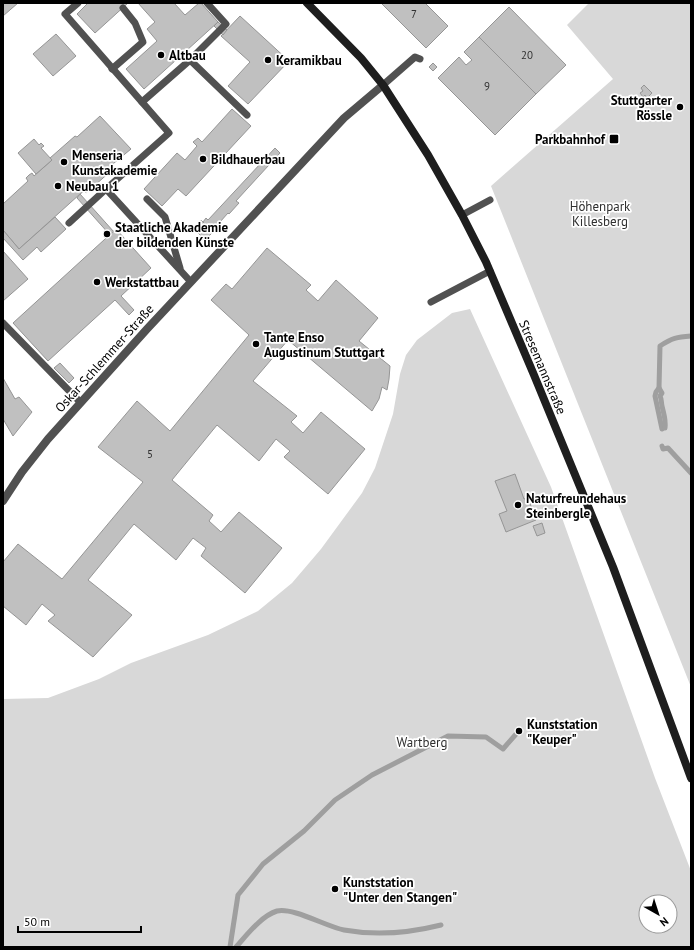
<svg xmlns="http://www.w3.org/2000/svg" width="694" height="950" font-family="'PT Sans',sans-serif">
<rect width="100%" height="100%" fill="#fff"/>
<g fill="#d8d8d8" fill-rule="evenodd">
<polygon points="589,3 691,3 691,687 491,186 613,79 567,25"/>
<path d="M470 309 551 487 655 778 691 871V947H3V699L48 698 99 679 131 663 208 635 258 611 292 583 321 549 362 493 375 468 393 414 400 374 406 355 417 340 452 313ZM646 902H670V926H646Z"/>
</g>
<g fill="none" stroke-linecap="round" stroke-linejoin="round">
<g stroke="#9f9f9f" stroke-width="5">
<polyline points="659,388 656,392 655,396 662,429"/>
<path d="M665 428C666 419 664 415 662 406 661 402 662 400 660 396L662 393 659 388 660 346C672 338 677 337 691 336"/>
<polyline points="662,446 663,449 668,448 691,473"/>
<polyline points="230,947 238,895 263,864 304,831 335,800 372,775 448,736 486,737 503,749 517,733"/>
<path d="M236 947C247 935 261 916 277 911 293 907 327 927 344 930 377 936 409 933 441 925"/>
</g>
</g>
<g fill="#c0c0c0" stroke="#959595">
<polygon points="3,3 18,3 3,16"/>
<polygon points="88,3 128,3 95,33 77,14"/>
<polygon points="138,3 174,3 185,15 199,3 201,3 218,22 144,89 126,69 157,41 147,29 155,22"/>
<polygon points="381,3 425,3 448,26 426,48"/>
<polygon points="509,7 566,65 536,94 479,37"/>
<polygon points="240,16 289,61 248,104 228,86 250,62 221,36"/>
<polygon points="218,22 227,30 223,35 214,26"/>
<polygon points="56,34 76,56 53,76 33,54"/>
<polygon points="479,37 536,94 495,135 438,78 459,57 466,65 472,60 464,52"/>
<polygon points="433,63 437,67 433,71 429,67"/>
<polygon points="644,85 652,93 647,98 645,95 643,97 640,93 643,91 641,88"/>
<polygon points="232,109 251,126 186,196 178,189 162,206 144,189 177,153 185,160 197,146 193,142 198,138 202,142"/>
<polygon points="100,116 131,149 108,168 111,171 86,193 84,191 80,194 19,249 3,230 3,204 28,181 26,178 29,175 32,173 34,176 52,160 50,158 75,136 77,137"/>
<polygon points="34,139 39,145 41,143 44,146 41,148 52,160 36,174 18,153"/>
<polygon points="275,148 280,153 236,201 239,203 229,214 228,213 212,231 203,222 206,218 208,220"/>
<polygon points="80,194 114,232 110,235 77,198"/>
<polygon points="55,217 66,229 41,252 37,247 23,260 3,238 3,230 19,249"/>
<polygon points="201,220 213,232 205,240 194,229"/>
<polygon points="116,229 151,268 121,296 134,310 129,315 115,300 48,361 13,323"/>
<polygon points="267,248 311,285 306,290 318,301 336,280 378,318 359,341 390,366 389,379 387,390 382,387 379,399 372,411 288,340 253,381 297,416 291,422 303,433 321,412 365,449 328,494 284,457 290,451 276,439 259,461 217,425 172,480 213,515 209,521 221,532 239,512 282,548 245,593 201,556 206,548 193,538 176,560 134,524 88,580 132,615 93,657 48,621 55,615 42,604 26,625 3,606 3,562 18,544 62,579 143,482 98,447 137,401 170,431 249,335 211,300 226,284 232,289"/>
<polygon points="3,251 28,279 3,301"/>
<polygon points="60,363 74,378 69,383 54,368"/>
<polygon points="3,378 15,399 19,397 32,412 13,436 3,419"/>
<polygon points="515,474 524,499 528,498 536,520 506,532 499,514 507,511 495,481"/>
<polygon points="542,523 545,533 537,536 533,526"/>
</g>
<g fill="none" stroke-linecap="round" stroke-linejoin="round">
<g stroke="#515151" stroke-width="7">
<polyline points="78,3 65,14 169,133 106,189 190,281"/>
<polyline points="190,60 247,115"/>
<polyline points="112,69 143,42 135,23 123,8"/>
<polyline points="383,85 415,57 420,59"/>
<polyline points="142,102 190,60 226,24 207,3"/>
<polyline points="147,199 165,217 180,268"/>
<polyline points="462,215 490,200"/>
<polyline points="69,223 106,189"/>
<polyline points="431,302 490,271"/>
<polyline points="3,323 80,402"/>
</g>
<polyline stroke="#515151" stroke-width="8" points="3,501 22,472 48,439 147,329 344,118 383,85"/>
<polyline stroke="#1e1e1e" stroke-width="8" points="307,3 361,58 383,85 428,155 462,215 486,262 534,375 613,567 691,778"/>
</g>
<g fill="#000" stroke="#fff" stroke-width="1.5">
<circle cx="161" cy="55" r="4"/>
<circle cx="268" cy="60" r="4"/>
<circle cx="680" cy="107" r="4"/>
<rect x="609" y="134" width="10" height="10" rx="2"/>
<circle cx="203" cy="159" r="4"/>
<circle cx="64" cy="162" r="4"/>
<circle cx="58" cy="186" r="4"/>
<circle cx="107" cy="234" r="4"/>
<circle cx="97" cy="282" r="4"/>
<circle cx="256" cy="344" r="4"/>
<circle cx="518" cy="505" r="4"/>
<circle cx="519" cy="731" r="4"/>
<circle cx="335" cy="889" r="4"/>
</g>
<g text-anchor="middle" stroke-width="3.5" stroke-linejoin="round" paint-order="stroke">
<g font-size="11" fill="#303030">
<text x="414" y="18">7</text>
<text x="527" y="59">20</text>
<text x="487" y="90">9</text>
<text x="150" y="458">5</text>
</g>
<g font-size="13" font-weight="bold" fill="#000" stroke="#fff" text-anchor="start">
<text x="169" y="60">Altbau</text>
<text x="276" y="65">Keramikbau</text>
<text x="672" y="105" text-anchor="end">Stuttgarter<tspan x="672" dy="15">Rössle</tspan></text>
<text x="605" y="144" text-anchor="end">Parkbahnhof</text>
<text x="72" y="160">Menseria<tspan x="72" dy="15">Kunstakademie</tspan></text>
<text x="211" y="164">Bildhauerbau</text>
<text x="66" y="191">Neubau 1</text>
<text x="115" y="232">Staatliche Akademie<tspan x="115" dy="15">der bildenden Künste</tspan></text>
<text x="105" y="287">Werkstattbau</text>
<text x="264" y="342">Tante Enso<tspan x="264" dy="15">Augustinum Stuttgart</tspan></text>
<text x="526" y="503">Naturfreundehaus<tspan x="526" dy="15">Steinbergle</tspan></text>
<text x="527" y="729">Kunststation<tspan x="527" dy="15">"Keuper"</tspan></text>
<text x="343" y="887">Kunststation<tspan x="343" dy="15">"Unter den Stangen"</tspan></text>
</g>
<g font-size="13" fill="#2f2f2f" stroke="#fff">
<text x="600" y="211">Höhenpark<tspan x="600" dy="15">Killesberg</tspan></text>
<text x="422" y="747">Wartberg</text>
</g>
<g font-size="13" fill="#000" stroke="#fff">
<text transform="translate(104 358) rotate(-48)" y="5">Oskar-Schlemmer-Straße</text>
<text transform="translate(543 367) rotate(67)" y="5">Stresemannstraße</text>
</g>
</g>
<rect width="694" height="950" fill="none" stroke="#000000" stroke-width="8"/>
<g transform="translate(658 914) rotate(141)"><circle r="19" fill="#ffffff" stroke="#999999"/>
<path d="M0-3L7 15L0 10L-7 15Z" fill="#000000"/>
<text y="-6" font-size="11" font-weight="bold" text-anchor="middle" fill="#000000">N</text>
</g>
<path d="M18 926v6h123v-6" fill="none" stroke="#000000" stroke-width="2"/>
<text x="24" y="926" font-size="12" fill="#000000" stroke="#ffffff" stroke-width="3" paint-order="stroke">50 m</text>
</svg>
